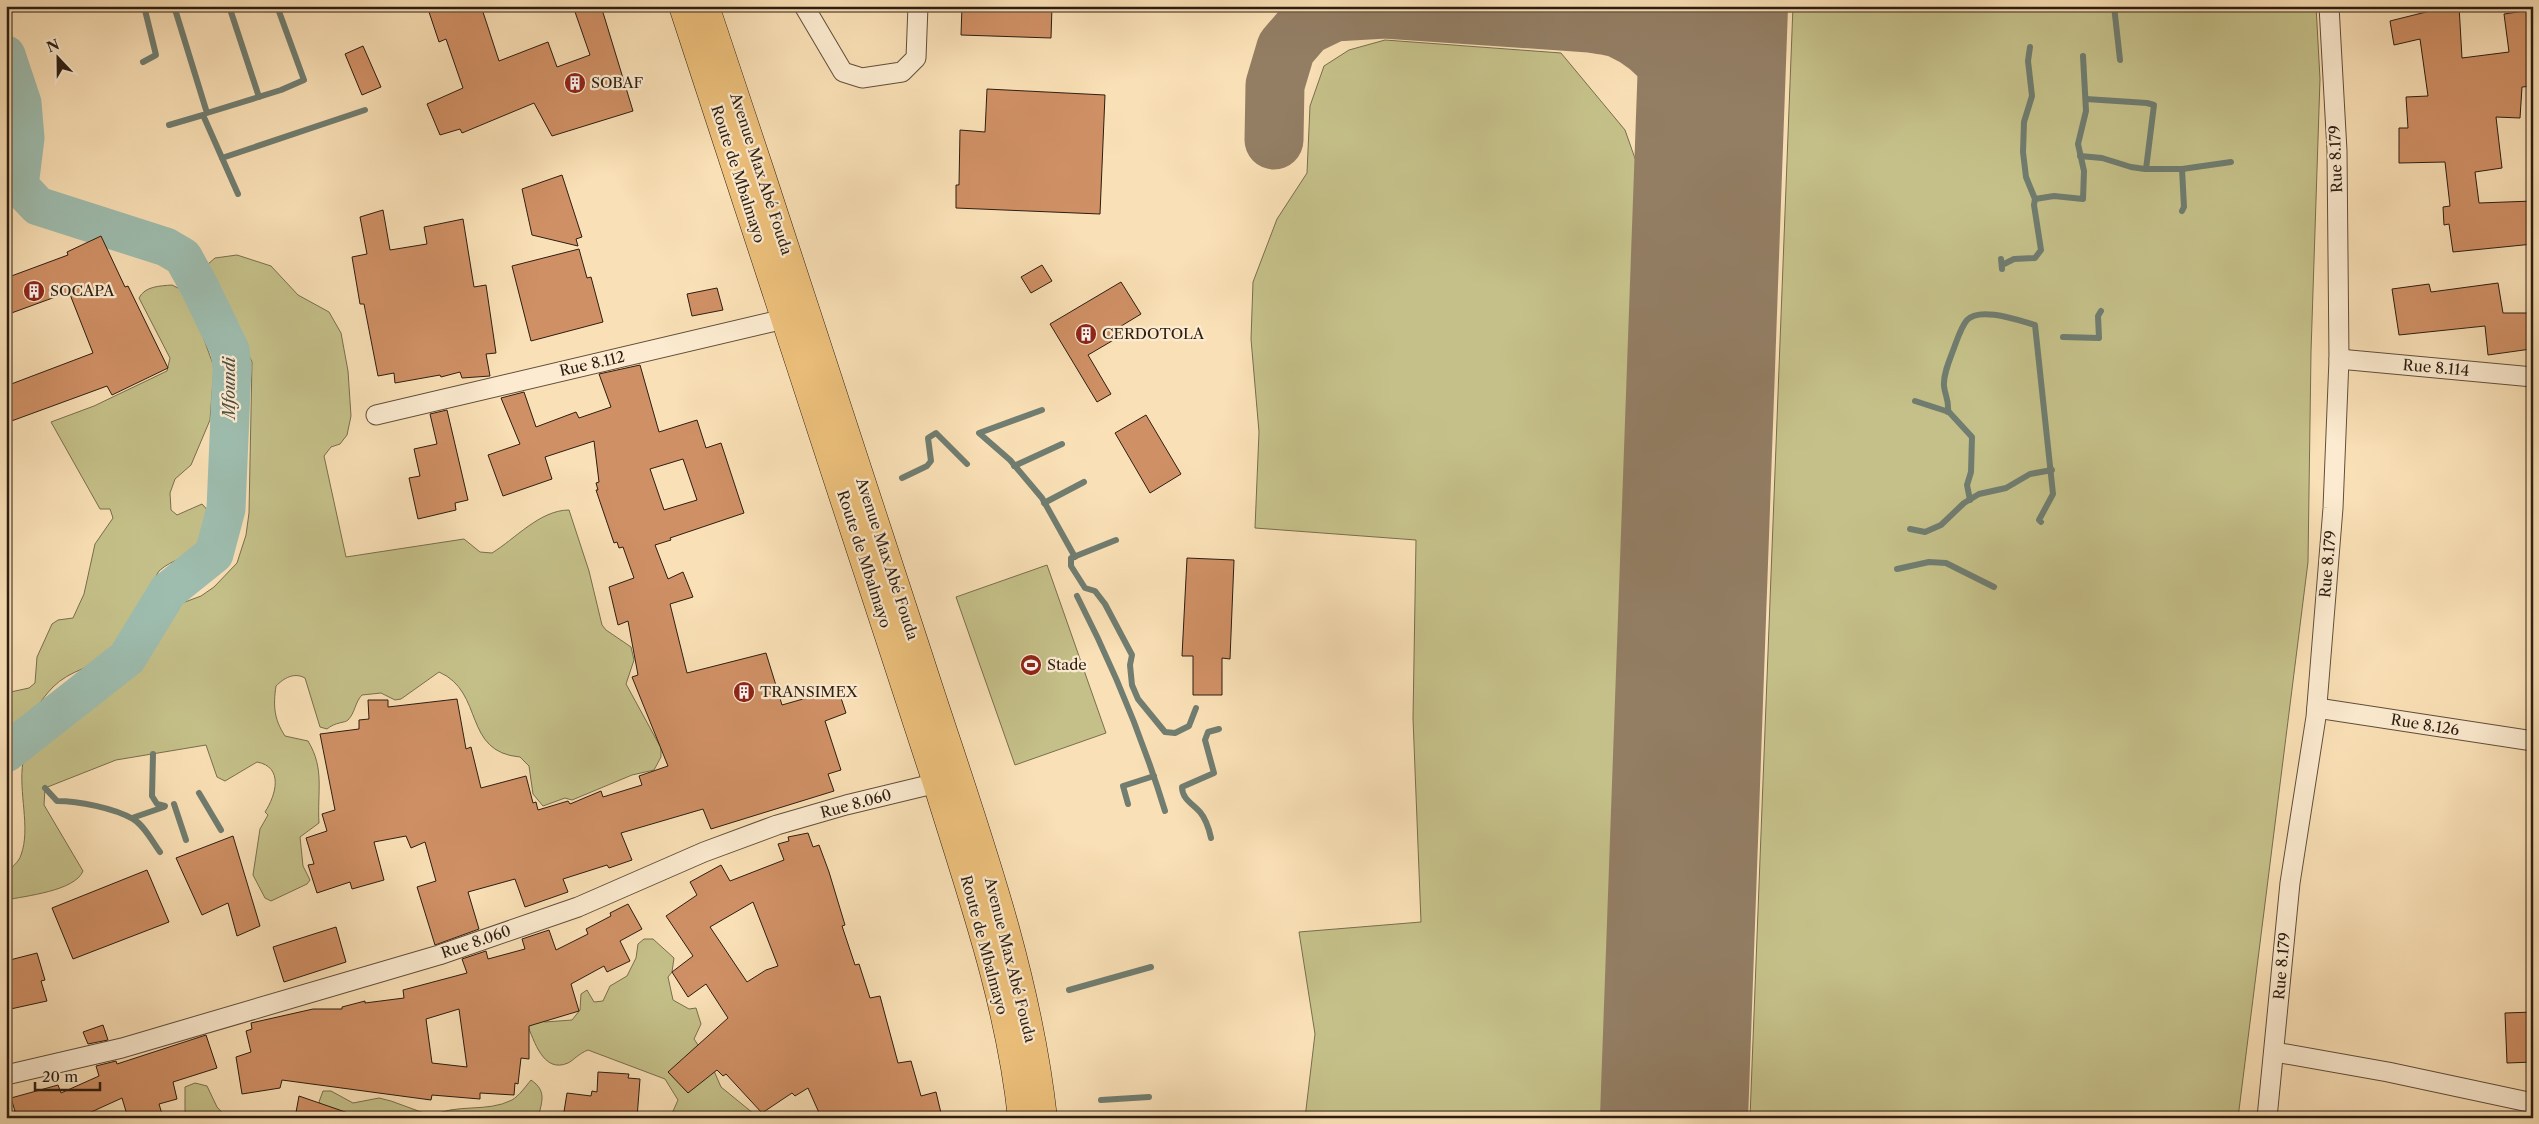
<svg xmlns="http://www.w3.org/2000/svg" width="2539" height="1124" font-family="'Libre Caslon Text',serif">
<rect width="100%" height="100%" fill="#fae0b6"/>
<filter id="stains"><feTurbulence type="fractalNoise" baseFrequency=".004" numOctaves="4"/><feColorMatrix values="0 0 0 0 .2 0 0 0 0 .09 0 0 0 0 .02 0 0 0 .5 -.17"/></filter>
<radialGradient id="worn" r=".72"><stop offset=".6" stop-color="#630" stop-opacity="0"/><stop offset="1" stop-color="#630" stop-opacity=".3"/></radialGradient>
<g fill="#c5c089" stroke="#786e4e">
<polygon points="1793,6 2316,6 2320,79 2311,352 2308,562 2238,1118 2132,1118 2051,1115 2046,1118 1750,1118"/>
<polygon points="1385,40 1561,53 1625,130 1644,184 1609,1118 1305,1118 1315,1034 1299,932 1421,922 1413,718 1416,540 1255,528 1259,432 1251,339 1253,282 1277,219 1307,173 1310,106 1324,66 1349,50"/>
<path d="M237 255 271 266 298 295 329 312 341 333 348 371 351 416 347 435 340 444 331 447 324 456 346 557 464 539 480 552 492 553C515 539 540 510 569 510L589 571 602 625 606 630 631 647 634 660 626 684 661 748V757L654 770 632 775 572 800 565 798 543 806 533 794 529 766 520 757C462 752 485 692 439 672L401 699 395 700 381 693 362 695C355 702 355 713 348 720 345 723 335 722 327 729L320 727 305 678C294 672 284 678 276 686 273 706 274 719 285 736L308 741C325 769 317 792 319 823L300 837 303 866 310 880 307 884 271 901 265 898 253 875 260 829 268 815 265 812C276 795 284 767 257 762L225 781 217 777 206 745 116 760 45 788 44 805 83 871C75 891 25 896 6 900V873C11 868 19 862 21 855 31 828 18 792 23 762L75 700 92 689 110 685 126 675 149 644 158 637 169 613 177 605 201 596 214 587 237 563 246 535 249 513 252 362 209 274 208 264 215 258Z"/>
<path d="M172 285 180 289 189 298 214 367 210 420 191 465 175 479 170 493 171 510 177 515 202 504 211 514 206 545C191 556 172 559 159 571L111 655C93 667 70 670 53 687 38 702 28 725 7 732L6 693 29 688 35 683 37 657 52 624 58 620 73 618 84 594 95 544 113 518 110 509H100L51 422 94 406 167 371 170 358 139 298C145 286 160 286 172 285Z"/>
<polygon points="1047,565 1106,733 1015,765 956,597"/>
<path d="M644 939H653L674 958 672 972 668 977 673 1000 689 1009 696 1008 701 1024 694 1039 711 1064 721 1087 759 1118H670L678 1100 665 1079 588 1050C578 1054 574 1060 568 1063 543 1074 534 1040 527 1024L531 1016 545 1022 572 1020 580 1010 581 994 587 990 594 1002 603 1001 610 986 627 976 636 958 638 944Z"/>
<path d="M531 1080C547 1091 542 1101 538 1118H347L324 1107 319 1102 323 1091H331L353 1103 379 1098 391 1101 432 1116C456 1103 487 1113 512 1100 519 1096 526 1086 531 1080Z"/>
<polygon points="195,1083 207,1086 217,1107 227,1118 185,1118 185,1087"/>
</g>
<g fill="none" stroke-linecap="round" stroke-linejoin="round">
<g stroke="#707d70" stroke-width="6">
<polyline points="174,6 207,113 281,90 304,80 277,6"/>
<polyline points="229,6 259,97"/>
<polyline points="2114,6 2120,60"/>
<polyline points="143,62 156,55 144,6"/>
<polyline points="2086,99 2147,103 2154,105 2146,169"/>
<polyline points="169,125 203,115 238,194"/>
<polyline points="2080,156 2102,158 2131,167 2145,169 2182,169 2231,162"/>
<polyline points="222,158 365,110"/>
<polyline points="2035,199 2054,196 2083,199 2084,171 2078,144 2086,111 2083,56"/>
<polyline points="2182,211 2184,207 2182,169"/>
<polyline points="2001,259 2002,269"/>
<polyline points="2004,264 2014,259 2035,258 2041,250 2034,205 2035,199 2026,177 2023,152 2024,122 2032,96 2028,61 2030,47"/>
<polyline points="2063,337 2099,338 2098,316 2101,311"/>
<polyline points="1915,401 1949,412 1972,437 1971,472 1967,485 1970,500"/>
<polyline points="1042,410 979,433 1010,460 1042,498 1075,557"/>
<path d="M1948 412C1949 399 1945 396 1944 386 1943 374 1950 359 1954 348 1957 340 1961 327 1967 320 1980 306 2020 321 2035 325L2053 494 2039 520 2041 522"/>
<polyline points="1014,466 1062,444"/>
<polyline points="902,478 927,466 931,461 928,438 936,433 967,464"/>
<polyline points="1044,503 1084,482"/>
<polyline points="1910,529 1925,532 1941,525 1964,503 1979,494 2006,488 2030,474 2052,470"/>
<polyline points="1116,540 1071,558 1071,566 1085,588 1095,591 1105,604 1132,655 1130,665 1132,685 1138,699 1165,732 1175,733 1189,726 1196,708"/>
<polyline points="1897,569 1929,562 1946,563 1994,587"/>
<path d="M1077 596C1113 666 1142 736 1165 811"/>
<polyline points="153,754 152,796 157,804 165,806"/>
<path d="M45 788 57 801C78 801 114 808 133 819 144 825 152 841 160 852"/>
<polyline points="199,793 221,830"/>
<polyline points="174,804 186,840"/>
<polyline points="1128,804 1123,786 1154,776"/>
<polyline points="132,818 164,807"/>
<path d="M1211 838C1209 829 1206 819 1200 812 1193 804 1182 799 1182 787L1214 773 1205 740 1208 732 1219 729"/>
<polyline points="1069,990 1151,967"/>
<polyline points="1101,1100 1149,1097"/>
</g>
<polyline stroke="#9ebdaf" stroke-width="39" points="6,55 22,103 25,138 19,186 38,206 166,247 183,257 199,286 230,350 232,368 226,509 214,554 168,591 127,658 6,753"/>
<path stroke="#937e64" stroke-width="59" d="M1274 140 1275 85 1286 48 1305 26 1334 12 1385 9 1590 23C1599 25 1611 25 1620 29 1669 50 1687 94 1710 138"/>
<polyline stroke="#937e64" stroke-width="148" points="1674,1118 1714,6"/>
</g>
<g fill="#d09065" stroke="#2c1d12" fill-rule="evenodd">
<polygon points="427,6 481,6 499,61 548,42 557,67 590,55 574,9 601,6 633,111 552,136 534,103 462,133 460,129 440,135 427,104 463,88 446,39 439,42"/>
<polygon points="962,6 1052,6 1051,38 961,35"/>
<polygon points="2429,6 2459,6 2462,58 2509,52 2504,14 2531,10 2533,86 2522,87 2520,118 2496,117 2502,168 2475,172 2479,203 2533,201 2533,244 2453,252 2449,224 2444,225 2443,207 2450,206 2445,162 2399,163 2399,128 2408,128 2406,97 2428,96 2420,39 2394,45 2390,21 2430,11"/>
<polygon points="363,46 381,87 362,95 345,54"/>
<polygon points="987,89 1105,95 1100,214 956,208 956,185 959,185 960,130 985,132"/>
<polygon points="562,175 582,237 576,239 578,246 532,235 522,189"/>
<polygon points="383,210 390,250 427,244 424,227 463,219 474,287 486,285 496,353 486,354 490,376 462,378 460,372 441,377 440,375 395,383 394,373 378,376 364,304 360,304 352,257 367,254 360,217"/>
<polygon points="101,236 125,287 128,286 168,368 112,395 107,386 6,423 6,386 93,353 69,292 6,315 6,278 68,255 67,252"/>
<polygon points="579,249 587,278 591,277 603,322 531,341 512,266"/>
<polygon points="1042,265 1052,281 1031,293 1021,277"/>
<polygon points="1121,282 1141,314 1113,331 1117,338 1088,355 1111,394 1097,402 1050,324"/>
<polygon points="2498,283 2503,313 2533,313 2531,349 2488,355 2485,326 2399,335 2392,289 2429,284 2431,292"/>
<polygon points="717,288 723,310 692,316 687,294"/>
<path d="M640 365 659 432 697 420 706 448 721 443 744 513 670 538 671 540 655 545 668 579 683 572 693 597 670 604 687 673 766 653 782 705 838 689 846 713 825 721 841 770 828 774 834 791 711 829 703 809 621 833 632 860 609 868 607 865 563 879 568 892 525 907 515 879 468 892 479 929 435 945 417 887 436 881 425 842 411 848 406 836 374 842 384 880 352 889 350 882 317 893 308 865 314 864 306 838 327 831 322 814 335 810 320 734 359 729V720L369 719 368 700H388V707L457 699 466 749 471 747 481 788 526 776 533 803 536 802 538 810 568 801 570 804 601 791 603 797 642 785 639 776 668 766 632 677 638 675 628 621 618 625 609 587 634 578 623 547 619 548 617 542 614 543 596 490H598L596 483 599 482 594 441 545 457 552 479 503 496 488 455 520 444 501 398 524 392 536 427 576 412 579 418 611 407 599 374ZM683 459 697 500 664 510 650 469Z"/>
<polygon points="447,410 468,500 455,503 456,510 418,519 409,478 420,476 414,449 437,444 430,414"/>
<polygon points="1146,415 1181,474 1150,493 1115,433"/>
<polygon points="1187,558 1234,560 1230,659 1222,658 1222,695 1193,695 1193,656 1182,656"/>
<path d="M808 833 813 847 819 845 829 872 845 925 842 926 855 965 859 964 870 998 880 996 898 1063 911 1061 921 1096 936 1092 941 1113 917 1118H826L824 1114 820 1115 808 1088 795 1096 792 1093 762 1113 726 1074 723 1076 717 1070 688 1093 668 1072 728 1018 706 984 688 997 672 972 693 956 666 916 697 895 690 882 721 865 730 881 784 860 778 844 789 841 788 837ZM753 902 778 966 766 970 747 982 710 927Z"/>
<polygon points="233,836 260,926 237,936 228,903 202,915 176,858"/>
<polygon points="147,870 169,922 73,959 52,908"/>
<path d="M628 904 642 929 620 941 630 961 607 972 604 966 571 984 579 1011 529 1026V1059L521 1058 518 1084 515 1083 514 1095 480 1093V1099L432 1095 431 1100 282 1080 280 1088 242 1094 236 1057 251 1052 246 1031 252 1029 251 1023 313 1009H342V1007L365 1001V1003L404 998 403 990 467 973 462 959 486 951 488 959 525 949 522 939 549 930 556 950 588 934 586 929 611 916 610 913ZM459 1009 467 1067 432 1063 426 1019Z"/>
<polygon points="336,927 346,962 284,982 273,947"/>
<polygon points="37,953 45,980 41,981 47,1001 6,1010 6,961"/>
<polygon points="2533,1012 2533,1062 2507,1063 2505,1013"/>
<polygon points="103,1025 108,1040 88,1044 83,1032"/>
<polygon points="206,1035 217,1068 173,1082 177,1099 159,1104 162,1114 159,1115 160,1118 128,1118 122,1098 78,1118 17,1118 11,1098 58,1085 61,1093 99,1076 96,1066 116,1061 117,1064"/>
<polygon points="598,1072 629,1074 628,1078 640,1079 637,1118 563,1118 567,1093 591,1096 592,1091 597,1092"/>
<polygon points="299,1096 354,1115 353,1118 295,1118"/>
</g>
<g fill="none" stroke-linecap="round" stroke-linejoin="round">
<g stroke="#604e3b" stroke-width="21">
<g id="minor">
<polyline points="804,6 843,72 862,78 902,72 916,58 918,6"/>
<polyline points="2339,359 2533,377"/>
<polyline points="376,415 797,316"/>
<polyline points="2317,708 2533,741"/>
<polyline points="2275,1052 2388,1072 2533,1103"/>
<polyline points="6,1075 122,1048 439,955 578,907 704,852 777,825 846,805 937,783"/>
<polyline points="2267,1118 2290,883 2316,717 2333,508 2339,359 2337,151 2329,6"/>
</g>
</g>
<g stroke="#2c1d12" stroke-width="29">
<g id="trunk">
<path d="M683 6 937 783C971 893 1010 1003 1022 1118"/>
<path d="M705 6C778 224 849 443 920 661 968 811 1026 961 1043 1118"/>
</g>
</g>
<use href="#minor" stroke="#fcebd0" stroke-width="19"/>
<use href="#trunk" stroke="#edc07b" stroke-width="28"/>
</g>
<defs>
<g id="building-disc" transform="scale(1.125)"><circle r="9.5" fill="#8f2418" stroke="#fcebd0"/><path d="M-4-6H4V6H1V3H-1V6H-4ZM-2.5-4.3h1.7v1.8h-1.7ZM.8-4.3h1.7v1.8H.8ZM-2.5-1h1.7V.8h-1.7ZM.8-1h1.7V.8H.8Z" fill="#fff"/></g>
<g id="stadium-disc" transform="scale(1.125)"><circle r="9.5" fill="#8f2418" stroke="#fcebd0"/><path d="M0-5a6.5 5 0 1 0 0 10a6.5 5 0 1 0 0-10ZM-3.5-1.8h7v3.6h-7Z" fill="#fff"/></g>
</defs>
<g fill-rule="evenodd">
<use href="#building-disc" x="575" y="83"/>
<use href="#building-disc" x="34" y="291"/>
<use href="#building-disc" x="1086" y="334"/>
<use href="#stadium-disc" x="1031" y="665"/>
<use href="#building-disc" x="744" y="692"/>
</g>
<g text-anchor="middle" stroke-width="4.5" stroke-linejoin="round" paint-order="stroke">
<g font-size="15" fill="#2c1d12" stroke="#fcebd0" text-anchor="start">
<text x="591" y="88">SOBAF</text>
<text x="50" y="296">SOCAPA</text>
<text x="1102" y="339">CERDOTOLA</text>
<text x="1047" y="670">Stade</text>
<text x="760" y="697">TRANSIMEX</text>
</g>
<g font-size="15" fill="#2c1d12" stroke="#fcebd0">
<text transform="translate(2336 159) rotate(-92)" y="5">Rue 8.179</text>
<text transform="translate(738 174) rotate(72)" y="5">Route de Mbalmayo</text>
<text transform="translate(761 174) rotate(72)" y="5">Avenue Max Abé Fouda</text>
<text transform="translate(592 364) rotate(-13)" y="5">Rue 8.112</text>
<text transform="translate(2436 368) rotate(5)" y="5">Rue 8.114</text>
<text transform="translate(864 559) rotate(72)" y="5">Route de Mbalmayo</text>
<text transform="translate(887 559) rotate(72)" y="5">Avenue Max Abé Fouda</text>
<text transform="translate(2328 564) rotate(-85)" y="5">Rue 8.179</text>
<text transform="translate(2425 725) rotate(9)" y="5">Rue 8.126</text>
<text transform="translate(856 804) rotate(-15)" y="5">Rue 8.060</text>
<text transform="translate(476 942) rotate(-19)" y="5">Rue 8.060</text>
<text transform="translate(984 945) rotate(75)" y="5">Route de Mbalmayo</text>
<text transform="translate(1010 960) rotate(76)" y="5">Avenue Max Abé Fouda</text>
<text transform="translate(2282 966) rotate(-85)" y="5">Rue 8.179</text>
</g>
<g font-size="16" font-style="italic" fill="#4e4d41" stroke="#fcebd0">
<text transform="translate(229 388) rotate(-90)" y="6">Mfoundi</text>
</g>
</g>
<rect width="2539" height="1124" fill="none" stroke="#fae0b6" stroke-width="25"/>
<rect x="8" y="8" width="2524" height="1109" fill="none" stroke="#2c1d12" stroke-width="2.5"/>
<rect x="12" y="12" width="2514" height="1099" fill="none" stroke="#2c1d12"/>
<g transform="translate(58 58) rotate(338)" stroke="#fcebd0" stroke-width="4" paint-order="stroke">
<path d="M0-4L9 19L0 12L-9 19Z" fill="#2c1d12"/>
<text y="-8" font-size="14" font-weight="bold" text-anchor="middle" fill="#2c1d12">N</text>
</g>
<path d="M35 1082v8h65v-8" fill="none" stroke="#2c1d12" stroke-width="2.5"/>
<text x="42" y="1082" font-size="15" fill="#2c1d12" stroke="#fcebd0" stroke-width="4" paint-order="stroke">20 m</text>
<rect width="100%" height="100%" filter="url(#stains)"/>
<rect width="100%" height="100%" fill="url(#worn)"/>
</svg>
